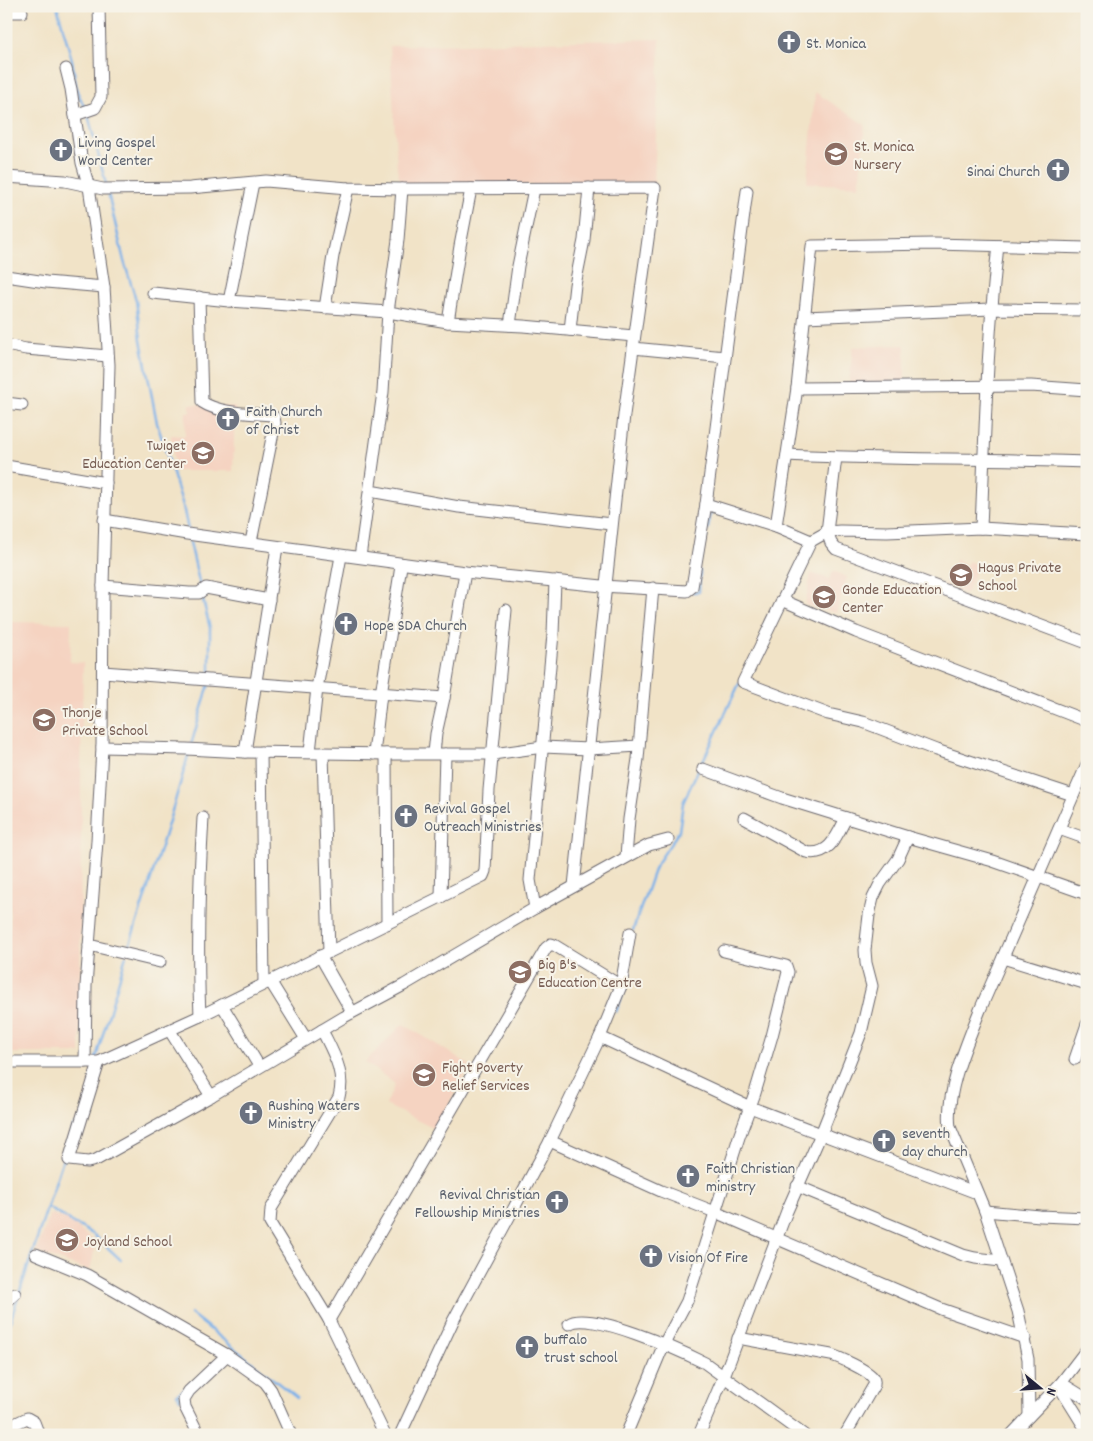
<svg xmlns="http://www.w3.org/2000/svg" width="1093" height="1441" font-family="Dekko,sans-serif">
<rect width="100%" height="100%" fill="#f7f3e8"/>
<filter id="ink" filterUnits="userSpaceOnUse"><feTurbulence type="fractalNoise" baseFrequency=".02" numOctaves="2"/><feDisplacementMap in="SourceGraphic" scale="10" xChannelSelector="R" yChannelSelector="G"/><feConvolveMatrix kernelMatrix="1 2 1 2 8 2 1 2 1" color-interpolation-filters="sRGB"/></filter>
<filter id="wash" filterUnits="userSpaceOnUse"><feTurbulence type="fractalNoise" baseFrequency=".0096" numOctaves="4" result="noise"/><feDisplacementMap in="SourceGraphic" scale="20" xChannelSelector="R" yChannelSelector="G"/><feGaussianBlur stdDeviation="1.12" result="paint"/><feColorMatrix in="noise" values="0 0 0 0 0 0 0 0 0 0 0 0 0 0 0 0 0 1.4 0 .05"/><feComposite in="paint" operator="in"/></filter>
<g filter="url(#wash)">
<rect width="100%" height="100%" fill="#f1e3c7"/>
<g fill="#f5d3c1">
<polygon points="660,39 654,183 402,187 397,169 390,46"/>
<polygon points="815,92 865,125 859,186 807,183"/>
<polygon points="905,345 905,381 877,384 851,384 849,382 853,347"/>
<polygon points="190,404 235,407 233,471 175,471 171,435 185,436 186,412 190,412"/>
<polygon points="956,559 967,565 968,561 978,565 966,594 944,585"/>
<polygon points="833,571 847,577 836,613 805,605 811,573 829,579 829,581"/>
<polygon points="6,622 71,623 70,662 83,663 81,771 80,1053 6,1053 6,926 10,926 9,777 6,777"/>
<polygon points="403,1024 470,1065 435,1129 386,1105 395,1084 365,1062"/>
<polygon points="51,1214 67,1220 96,1243 90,1271 36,1252 47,1222"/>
</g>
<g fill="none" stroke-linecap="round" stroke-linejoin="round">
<g stroke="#7bb1e9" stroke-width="2.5">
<polyline points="57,6 72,60 77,91 85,108"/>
<polyline points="88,115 106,184"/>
<polyline points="108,193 124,261 136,300 141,340 157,423 183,506 188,530"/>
<polyline points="708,529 710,517 714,511"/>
<polyline points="189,538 200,586"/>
<polyline points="693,592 699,592 700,571"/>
<polyline points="202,596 210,628 210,677"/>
<polyline points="191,745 209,684"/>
<polyline points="701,765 739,684"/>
<polyline points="633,930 655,867 679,831 683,803 698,770"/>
<path d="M128 950C149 884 171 819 189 752"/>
<polyline points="616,1012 622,996"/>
<polyline points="96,1058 126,956"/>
<polyline points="557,1142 564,1124"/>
<polyline points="47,1207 94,1235 121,1260"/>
<polyline points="191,1314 297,1398"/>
<polyline points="6,1334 74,1125"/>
<polyline points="180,1399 177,1394 185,1389"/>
</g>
</g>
</g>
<g filter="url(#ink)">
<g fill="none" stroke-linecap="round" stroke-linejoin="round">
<g stroke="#6a666c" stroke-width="13">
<g id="minor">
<polyline points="6,12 22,12"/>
<polyline points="66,69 71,89 82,163 89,187 104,287 109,365 103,586 102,747 97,841 86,986 85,1062"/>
<polyline points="75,115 95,108 101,97 99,6"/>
<polyline points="6,177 65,181 103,189 190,188 266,181 348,188 402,189 655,188 624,415 574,886"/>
<polyline points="6,276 46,282 104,287"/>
<polyline points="153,293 229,301 388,312 448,322 523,326 634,336"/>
<path d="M199 297 202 402C220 414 250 413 271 415L274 417 275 423 251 542"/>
<polyline points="229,301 253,183"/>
<polyline points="325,308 333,256 348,188"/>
<polyline points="805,317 991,309 1087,310"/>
<polyline points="448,322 460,246 471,189"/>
<polyline points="510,325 518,266 534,189"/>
<polyline points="570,330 575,285 584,240 589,188"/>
<polyline points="6,345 26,349 108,356"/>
<polyline points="633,348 725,357"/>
<polyline points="797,388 1031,386 1087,390"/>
<polyline points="6,403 22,405"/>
<path d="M787 455C887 460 987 458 1087 462"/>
<polyline points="836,457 827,532 831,543 836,549 1087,643"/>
<polyline points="6,466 106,483"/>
<polyline points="370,491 459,507 611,524"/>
<polyline points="706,504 776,526 811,541"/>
<polyline points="104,520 187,534 465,572 602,586 687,591 692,587 706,504 747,191"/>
<polyline points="776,526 797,388 812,246 934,244 1087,248"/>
<path d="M981 528C985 434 987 340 998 246"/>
<polyline points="360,557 383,392 388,312 398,240 402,189"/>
<polyline points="103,586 189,593 199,593 206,588 269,600"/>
<polyline points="782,600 856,632 1087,721"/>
<polyline points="103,672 444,698"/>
<polyline points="102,747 186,749 245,752 392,754 493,754 543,747 589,749 639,746"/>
<polyline points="245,752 277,547"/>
<polyline points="261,752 264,984"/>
<polyline points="310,752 317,688 341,556"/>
<polyline points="323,753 329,952"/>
<polyline points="434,753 436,734 444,698 465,572"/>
<polyline points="374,754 381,694 401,566 404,564"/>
<polyline points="386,754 387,924"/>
<polyline points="703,769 782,798 908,837 993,861 1087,894"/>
<polyline points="1073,795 936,750 863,722 828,714 743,682 811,541 827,532 840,531 887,532 981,528 1087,534"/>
<path d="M744 818 806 852C829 857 837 836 846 818"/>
<polyline points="1059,829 1087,839"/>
<polyline points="626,857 629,819 638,759 653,588"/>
<polyline points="441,897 445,754"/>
<polyline points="535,908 530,880 553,634 555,581"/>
<polyline points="89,945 160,962"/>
<polyline points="320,956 352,1012"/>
<polyline points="1003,958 1087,984"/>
<polyline points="270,981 306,1039"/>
<polyline points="222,1005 259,1066"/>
<path d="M200 1016C197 950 199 884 203 818"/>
<path d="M322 1030C332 1051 346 1072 339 1097L271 1209 270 1223 329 1320 385 1435"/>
<polyline points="170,1031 211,1096"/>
<polyline points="600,1037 750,1107 977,1193"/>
<polyline points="1075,1059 1087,1024"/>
<polyline points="6,1062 99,1062 200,1016 483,876 485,871 489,790 506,610"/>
<polyline points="99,1062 69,1160 88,1162 96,1160 211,1096 344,1017 404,985 535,908 649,845 668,840"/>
<polyline points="550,1141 661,1191 715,1212 941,1309 1025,1338"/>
<polyline points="797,1186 963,1255 975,1258 1001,1261"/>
<polyline points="985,1211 1040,1216 1087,1218"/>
<polyline points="36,1254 87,1275 227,1355"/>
<polyline points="6,1302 15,1294"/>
<polyline points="329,1320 546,948 551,944 554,945 621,986"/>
<path d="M569 1324C588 1309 683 1352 705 1363L804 1435"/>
<path d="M738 1338 831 1355C839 1357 869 1371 873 1378 875 1381 874 1381 874 1385L845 1435"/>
<polyline points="1061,1383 1087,1399"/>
<polyline points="1059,1386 1087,1431"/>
<path d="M1029 1416 1028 1359 1018 1311 985 1211 950 1127C945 1093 967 1043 980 1010L1087 764"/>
<polyline points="6,1428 27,1418 34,1422 39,1435"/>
<polyline points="199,1435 185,1407 184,1399 189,1391 227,1355 265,1382 271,1390 291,1435"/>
<polyline points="400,1435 453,1321 550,1141 600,1037 621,986 630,933"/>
<polyline points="626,1435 664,1344 687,1301 739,1137 755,1093 772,1036 788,972 786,966 724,951"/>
<polyline points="699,1435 724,1376 787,1211 821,1134 861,1033 872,986 866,963 865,950 869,915 873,898 880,884 898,859 908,837"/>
<polyline points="1011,1435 1061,1383 1087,1349"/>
</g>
</g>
<use href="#minor" stroke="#fff" stroke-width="11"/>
</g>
</g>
<defs>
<g id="church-disc" transform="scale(1.25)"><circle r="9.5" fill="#6b7280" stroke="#f7f3e8"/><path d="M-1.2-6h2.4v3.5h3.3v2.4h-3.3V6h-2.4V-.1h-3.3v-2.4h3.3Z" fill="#fff"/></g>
<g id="school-disc" transform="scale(1.25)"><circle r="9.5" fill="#8d6e63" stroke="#f7f3e8"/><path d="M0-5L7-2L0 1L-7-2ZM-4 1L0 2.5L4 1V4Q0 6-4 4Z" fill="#fff"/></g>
</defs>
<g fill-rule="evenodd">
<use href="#church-disc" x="789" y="42"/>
<use href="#church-disc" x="61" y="150"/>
<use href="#school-disc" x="836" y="154"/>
<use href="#church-disc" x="1058" y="170"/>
<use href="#church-disc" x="228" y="419"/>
<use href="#school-disc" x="203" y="453"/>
<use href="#school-disc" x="961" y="575"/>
<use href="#school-disc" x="824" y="597"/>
<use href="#church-disc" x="346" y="624"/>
<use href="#school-disc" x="44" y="720"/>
<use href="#church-disc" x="406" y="816"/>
<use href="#school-disc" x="520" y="972"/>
<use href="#school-disc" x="424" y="1075"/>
<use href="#church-disc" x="251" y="1113"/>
<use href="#church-disc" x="884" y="1141"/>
<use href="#church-disc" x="688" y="1176"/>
<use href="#church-disc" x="557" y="1202"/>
<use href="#school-disc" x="67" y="1240"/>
<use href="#church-disc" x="651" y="1256"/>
<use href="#church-disc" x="527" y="1347"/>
</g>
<g text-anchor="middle" stroke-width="4" stroke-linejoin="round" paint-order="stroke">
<g font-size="16" fill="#5b616d" stroke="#f7f3e8" text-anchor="start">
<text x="806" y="48">St. Monica</text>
<text x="78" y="147">Living Gospel<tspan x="78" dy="18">Word Center</tspan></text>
<text x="1040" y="176" text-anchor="end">Sinai Church</text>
<text x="246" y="416">Faith Church<tspan x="246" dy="18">of Christ</tspan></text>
<text x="364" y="630">Hope SDA Church</text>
<text x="424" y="813">Revival Gospel<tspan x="424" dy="18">Outreach Ministries</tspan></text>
<text x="268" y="1110">Rushing Waters<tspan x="268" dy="18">Ministry</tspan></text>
<text x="902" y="1138">seventh<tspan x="902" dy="18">day church</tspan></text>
<text x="706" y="1173">Faith Christian<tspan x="706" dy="18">ministry</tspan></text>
<text x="540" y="1199" text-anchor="end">Revival Christian<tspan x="540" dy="18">Fellowship Ministries</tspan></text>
<text x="668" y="1262">Vision Of Fire</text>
<text x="544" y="1344">buffalo<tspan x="544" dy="18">trust school</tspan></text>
</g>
<g font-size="16" fill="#785e54" stroke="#f7f3e8" text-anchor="start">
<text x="854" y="151">St. Monica<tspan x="854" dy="18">Nursery</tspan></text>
<text x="186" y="450" text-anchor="end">Twiget<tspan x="186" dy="18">Education Center</tspan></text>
<text x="978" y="572">Hagus Private<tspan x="978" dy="18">School</tspan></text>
<text x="842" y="594">Gonde Education<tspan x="842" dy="18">Center</tspan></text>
<text x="62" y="717">Thonje<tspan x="62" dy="18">Private School</tspan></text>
<text x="538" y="969">Big B's<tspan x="538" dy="18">Education Centre</tspan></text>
<text x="442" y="1072">Fight Poverty<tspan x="442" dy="18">Relief Services</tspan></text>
<text x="84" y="1246">Joyland School</text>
</g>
</g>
<rect width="1093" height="1441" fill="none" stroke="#f7f3e8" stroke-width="25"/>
<g transform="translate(1040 1388) rotate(108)" stroke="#f7f3e8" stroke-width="4" paint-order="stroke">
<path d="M0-4L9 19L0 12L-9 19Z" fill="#22223b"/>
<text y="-8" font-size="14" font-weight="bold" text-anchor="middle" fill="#22223b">N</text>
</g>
</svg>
